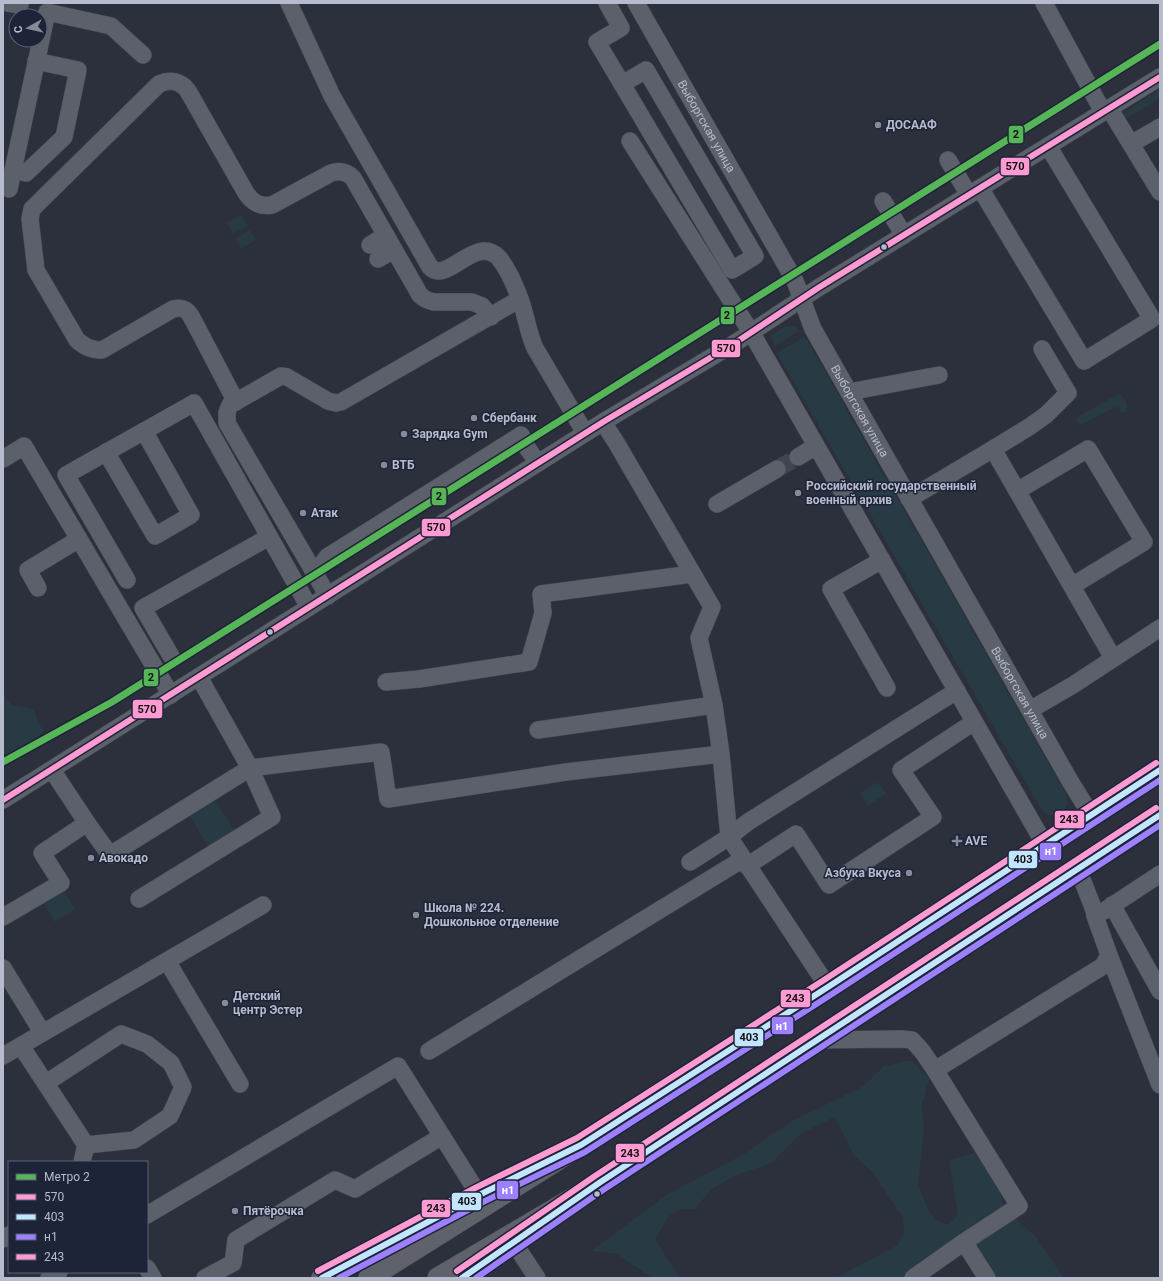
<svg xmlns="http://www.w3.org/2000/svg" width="1163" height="1281" font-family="Roboto,sans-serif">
<rect width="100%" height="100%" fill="#2c303c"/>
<g fill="#283a43">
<polygon points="1160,89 1160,98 1124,120 1123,116 1124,112"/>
<polygon points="241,214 248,226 233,234 227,223"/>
<polygon points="250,230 256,240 241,249 236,239"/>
<polygon points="787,326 795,327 799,331 775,346 772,338 773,334"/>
<path d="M804 337 807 340 1066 794C1072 813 1055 823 1041 809L779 357 777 353Z"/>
<path d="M1119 394C1125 397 1129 406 1126 412H1122L1117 407 1113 408 1083 424 1076 423 1077 419 1079 416Z"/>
<path d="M3 692C6 695 6 698 8 701 13 708 26 706 34 710L38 723 44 730 39 736 3 758Z"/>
<polygon points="878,782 886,794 868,806 860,793"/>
<polygon points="213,797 235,832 209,848 188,813"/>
<polygon points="62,888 75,909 55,922 42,901"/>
<polygon points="911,1060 929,1079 922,1104 924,1130 918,1184 927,1208 936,1220 948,1225 958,1215 949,1160 974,1153 986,1160 994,1170 1004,1208 1036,1237 1064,1278 990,1278 973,1251 920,1278 835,1278 898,1245 904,1232 903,1218 873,1173 853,1154 835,1117 800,1134 771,1163 734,1176 712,1189 694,1209 681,1209 669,1216 655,1239 680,1278 652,1278 617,1254 591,1251 668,1194 744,1154 790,1122 864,1086 884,1066"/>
</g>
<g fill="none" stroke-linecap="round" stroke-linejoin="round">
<polyline stroke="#414552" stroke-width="17" stroke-dasharray="17 8" stroke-linecap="butt" points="777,469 798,457"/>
<g stroke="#484b55" stroke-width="18">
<g id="minor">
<polyline points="8,3 20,5"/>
<path d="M289 3 332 96 430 267C447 285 476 233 499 258 509 270 515 286 520 299"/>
<polyline points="607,3 621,28 597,42 622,84"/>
<path id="s1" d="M636 3 795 281 813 329 1070 781 1091 815"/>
<polyline points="1044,3 1103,112"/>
<polygon points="646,70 755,256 732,270 622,84"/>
<polyline points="1109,108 1160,192"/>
<polyline points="630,141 751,332 1045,845"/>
<polyline points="1131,144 1160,127"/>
<polyline points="948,160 969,195"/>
<polyline points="13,170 26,173 64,137 78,70 36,61"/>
<polyline points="3,187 9,189 47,12 111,26 143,55"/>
<polyline points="980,188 1084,361 1152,319 1048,146"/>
<polyline points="883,201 904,235"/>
<polyline points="370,245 386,235"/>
<polyline points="378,259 394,250"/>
<polyline points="849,392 939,375"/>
<path d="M236 402 191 316C186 308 181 307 173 309L102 350C91 350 85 347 77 340L36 270 30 219 32 209 159 84C170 79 181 81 188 91L246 193C253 203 260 207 272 205L331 173C340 170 347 172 353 178L420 295C424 299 428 301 434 302H472L482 306 491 317"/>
<polyline points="993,449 1029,427 1046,415 1068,393 1042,349"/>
<polyline points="106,452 155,536 191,515 144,431"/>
<polyline points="798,457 816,446"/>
<polyline points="3,459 24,446 171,695"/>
<polyline points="1017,491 1088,449 1144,542 1072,586"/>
<polyline points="909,499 993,449 1113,658"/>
<polyline points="717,504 777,469"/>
<polyline points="882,560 831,589 887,688"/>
<polyline points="313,571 320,567 327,557 521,435 528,449 538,463"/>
<polyline points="127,580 66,475 194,403 309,607"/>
<polyline points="38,588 28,570 79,539"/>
<path d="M328 596 227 423V412L230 405 281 376 287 377 328 401 336 403 341 402 520 299C526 315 528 333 535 348L585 433"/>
<polyline points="171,656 143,608 269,537"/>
<polyline points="199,677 250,768 381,752 388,799 566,772 721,754"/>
<polyline points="386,682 419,679 529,662 543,613 541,594 692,574"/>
<polyline points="714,705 721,754 729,837 828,987"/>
<polyline points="1030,710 1073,685 1160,628"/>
<polyline points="538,730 714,705 699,638 712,607 617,444 603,422"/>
<polyline points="52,770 87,823 110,855 250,768 272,817 139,899"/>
<polyline points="3,800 603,422 735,343 818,288 1160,77"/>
<polyline points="690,862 729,837 748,822 942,700 957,691"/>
<polyline points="747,866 796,834 829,885 933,817 901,770 974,722"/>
<polyline points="1112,905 1160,991"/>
<polyline points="1104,911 1160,874"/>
<polyline points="3,917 61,883 42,853 87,823"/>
<polyline points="1109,955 1160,1085"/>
<polyline points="167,961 240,1084"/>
<polyline points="3,968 42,1032"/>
<polyline points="815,1040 902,1039 912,1040 922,1051 935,1070 1103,966 1109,955 1095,916 1094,910 1078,869"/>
<polyline points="21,1046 86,1145 134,1140 170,1116 183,1087 171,1063 147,1044 121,1034 46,1083"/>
<polyline points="429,1051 743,859"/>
<polyline points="3,1056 263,905"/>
<polyline points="935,1070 1019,1206 964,1242"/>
<polyline points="82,1162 86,1145"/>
<polyline points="147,1215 398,1066 479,1195"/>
<polyline points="3,1239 9,1235"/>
<polyline points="514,1243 537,1278"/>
<polyline points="147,1268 153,1278"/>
<polyline points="49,1278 59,1272"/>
<polyline points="205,1278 233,1263 236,1240 335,1180 355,1189 442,1136"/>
<polyline points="913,1278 964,1242 987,1278"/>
</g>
</g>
<g stroke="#4a4d59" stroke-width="22">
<g id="major">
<polyline points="322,1278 471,1199"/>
<polyline points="369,1278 581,1145 828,987 1160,770"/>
<polyline points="438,1278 599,1183 1160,815"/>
</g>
</g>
<use href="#minor" stroke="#5c606a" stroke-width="17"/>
<use href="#major" stroke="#5f616b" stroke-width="21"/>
<g stroke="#1e2438" stroke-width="9">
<polyline id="bus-1" points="3,800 603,422 735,343 818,288 1160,77"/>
</g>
<g stroke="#1e2438" stroke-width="9">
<g id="bus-2">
<polyline points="322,1278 479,1195 581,1145 828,987 1160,770"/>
<polyline points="462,1278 599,1183 1160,815"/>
</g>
</g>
<g stroke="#1e2438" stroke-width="9">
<g id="bus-3">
<polyline points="339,1278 483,1202 585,1152 832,994 1160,780"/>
<polyline points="476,1278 603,1190 1160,825"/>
</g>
</g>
<g stroke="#1e2438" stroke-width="9">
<g id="bus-4">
<polyline points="318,1271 475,1188 577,1138 824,980 1156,763"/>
<polyline points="457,1271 595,1176 1156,808"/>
</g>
</g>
<use href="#bus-1" stroke="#ff9ad2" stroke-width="6"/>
<use href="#bus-2" stroke="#c2e6ff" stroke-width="6"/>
<use href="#bus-3" stroke="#9d80ff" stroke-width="6"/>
<use href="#bus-4" stroke="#ff9ad2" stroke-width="6"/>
<g stroke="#1e2438" stroke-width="10">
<polyline id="metro-1" points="3,762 112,702 1160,44"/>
</g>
<use href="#metro-1" stroke="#56b556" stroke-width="7"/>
</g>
<g fill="#868a9a" stroke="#1e2438" stroke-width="1.5">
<circle cx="878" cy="125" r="4"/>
<circle cx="474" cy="418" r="4"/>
<circle cx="404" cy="434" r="4"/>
<circle cx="384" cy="465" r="4"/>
<circle cx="798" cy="493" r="4"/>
<circle cx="303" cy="513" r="4"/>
<path d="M955 835h4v4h4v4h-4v4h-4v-4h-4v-4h4z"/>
<circle cx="91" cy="858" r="4"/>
<circle cx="909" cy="873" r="4"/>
<circle cx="416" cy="915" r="4"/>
<circle cx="225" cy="1003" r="4"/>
<circle cx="235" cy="1211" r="4"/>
</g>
<g fill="#b6bbcd" stroke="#1e2438" stroke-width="1.5">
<circle cx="884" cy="247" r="3.5"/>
<circle cx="270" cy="632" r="3.5"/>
<circle cx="597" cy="1194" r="3.5"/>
</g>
<g text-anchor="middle" stroke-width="3" stroke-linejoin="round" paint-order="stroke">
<g font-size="12" font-weight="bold" fill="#b6bbcd" stroke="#1e2438" text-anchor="start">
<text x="886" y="129">ДОСААФ</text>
<text x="482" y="422">Сбербанк</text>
<text x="412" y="438">Зарядка Gym</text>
<text x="392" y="469">ВТБ</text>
<text x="806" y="490">Российский государственный<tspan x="806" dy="14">военный архив</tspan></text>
<text x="311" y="517">Атак</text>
<text x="965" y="845">AVE</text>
<text x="99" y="862">Авокадо</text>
<text x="901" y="877" text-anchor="end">Азбука Вкуса</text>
<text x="424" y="912">Школа № 224.<tspan x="424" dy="14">Дошкольное отделение</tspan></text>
<text x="233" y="1000">Детский<tspan x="233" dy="14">центр Эстер</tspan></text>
<text x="243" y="1215">Пятёрочка</text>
</g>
<g font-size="12" fill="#b6bbcd" stroke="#1e2438">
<text dy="4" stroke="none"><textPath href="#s1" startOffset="142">Выборгская улица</textPath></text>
<text dy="4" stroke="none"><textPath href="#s1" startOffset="466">Выборгская улица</textPath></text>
<text dy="4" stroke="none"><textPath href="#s1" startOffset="790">Выборгская улица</textPath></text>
</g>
</g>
<g stroke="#1e2438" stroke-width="1.5">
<rect x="1008" y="125" width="16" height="19" rx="4" fill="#56b556"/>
<rect x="1000" y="157" width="30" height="19" rx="4" fill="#ff9ad2"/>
<rect x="720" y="306" width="15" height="19" rx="4" fill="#56b556"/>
<rect x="711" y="339" width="30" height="19" rx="4" fill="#ff9ad2"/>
<rect x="431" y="487" width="16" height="19" rx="4" fill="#56b556"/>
<rect x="421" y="518" width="30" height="19" rx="4" fill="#ff9ad2"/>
<rect x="143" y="668" width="16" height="19" rx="4" fill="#56b556"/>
<rect x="132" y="699" width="31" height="20" rx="4" fill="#ff9ad2"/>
<rect x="1054" y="810" width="31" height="19" rx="4" fill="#ff9ad2"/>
<rect x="1039" y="842" width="23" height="19" rx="4" fill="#9d80ff"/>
<rect x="1008" y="850" width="30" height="19" rx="4" fill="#c2e6ff"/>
<rect x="780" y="989" width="31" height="19" rx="4" fill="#ff9ad2"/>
<rect x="771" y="1016" width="23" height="19" rx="4" fill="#9d80ff"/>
<rect x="734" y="1028" width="30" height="19" rx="4" fill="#c2e6ff"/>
<rect x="615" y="1143" width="30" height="20" rx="4" fill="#ff9ad2"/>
<rect x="496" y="1180" width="23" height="20" rx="4" fill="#9d80ff"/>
<rect x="451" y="1192" width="31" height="19" rx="4" fill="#c2e6ff"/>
<rect x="421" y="1199" width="30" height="19" rx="4" fill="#ff9ad2"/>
</g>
<g font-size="11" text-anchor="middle" font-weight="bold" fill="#fff">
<text x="1051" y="855">н1</text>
<text x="782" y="1030">н1</text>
<text x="508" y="1194">н1</text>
</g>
<g font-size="11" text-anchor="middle" font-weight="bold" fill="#111">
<text x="1016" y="138">2</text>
<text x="1015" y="170">570</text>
<text x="727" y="319">2</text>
<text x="726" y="352">570</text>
<text x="439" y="500">2</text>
<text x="436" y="531">570</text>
<text x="151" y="681">2</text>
<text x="147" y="713">570</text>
<text x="1069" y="823">243</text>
<text x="1023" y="863">403</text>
<text x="795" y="1002">243</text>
<text x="749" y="1041">403</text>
<text x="630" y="1157">243</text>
<text x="467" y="1205">403</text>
<text x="436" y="1212">243</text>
</g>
<rect width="1163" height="1281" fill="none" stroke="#b6bbcd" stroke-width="8"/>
<rect x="8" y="1161" width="140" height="112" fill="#1e2438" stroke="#5b6074"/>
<rect x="16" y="1174" width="20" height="6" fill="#56b556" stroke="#5b6074"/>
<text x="44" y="1181" font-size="12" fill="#b6bbcd">Метро 2</text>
<rect x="16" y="1194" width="20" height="6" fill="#ff9ad2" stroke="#5b6074"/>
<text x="44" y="1201" font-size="12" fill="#b6bbcd">570</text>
<rect x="16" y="1214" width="20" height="6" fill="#c2e6ff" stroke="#5b6074"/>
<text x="44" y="1221" font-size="12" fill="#b6bbcd">403</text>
<rect x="16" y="1234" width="20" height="6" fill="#9d80ff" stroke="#5b6074"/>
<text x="44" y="1241" font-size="12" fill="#b6bbcd">н1</text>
<rect x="16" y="1254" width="20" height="6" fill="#ff9ad2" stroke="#5b6074"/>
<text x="44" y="1261" font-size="12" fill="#b6bbcd">243</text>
<g transform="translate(28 28) rotate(262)"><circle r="19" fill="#1e2438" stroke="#5b6074"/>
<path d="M0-3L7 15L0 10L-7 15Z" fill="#868a9a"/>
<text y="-6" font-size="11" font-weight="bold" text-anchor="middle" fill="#b6bbcd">С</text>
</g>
</svg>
